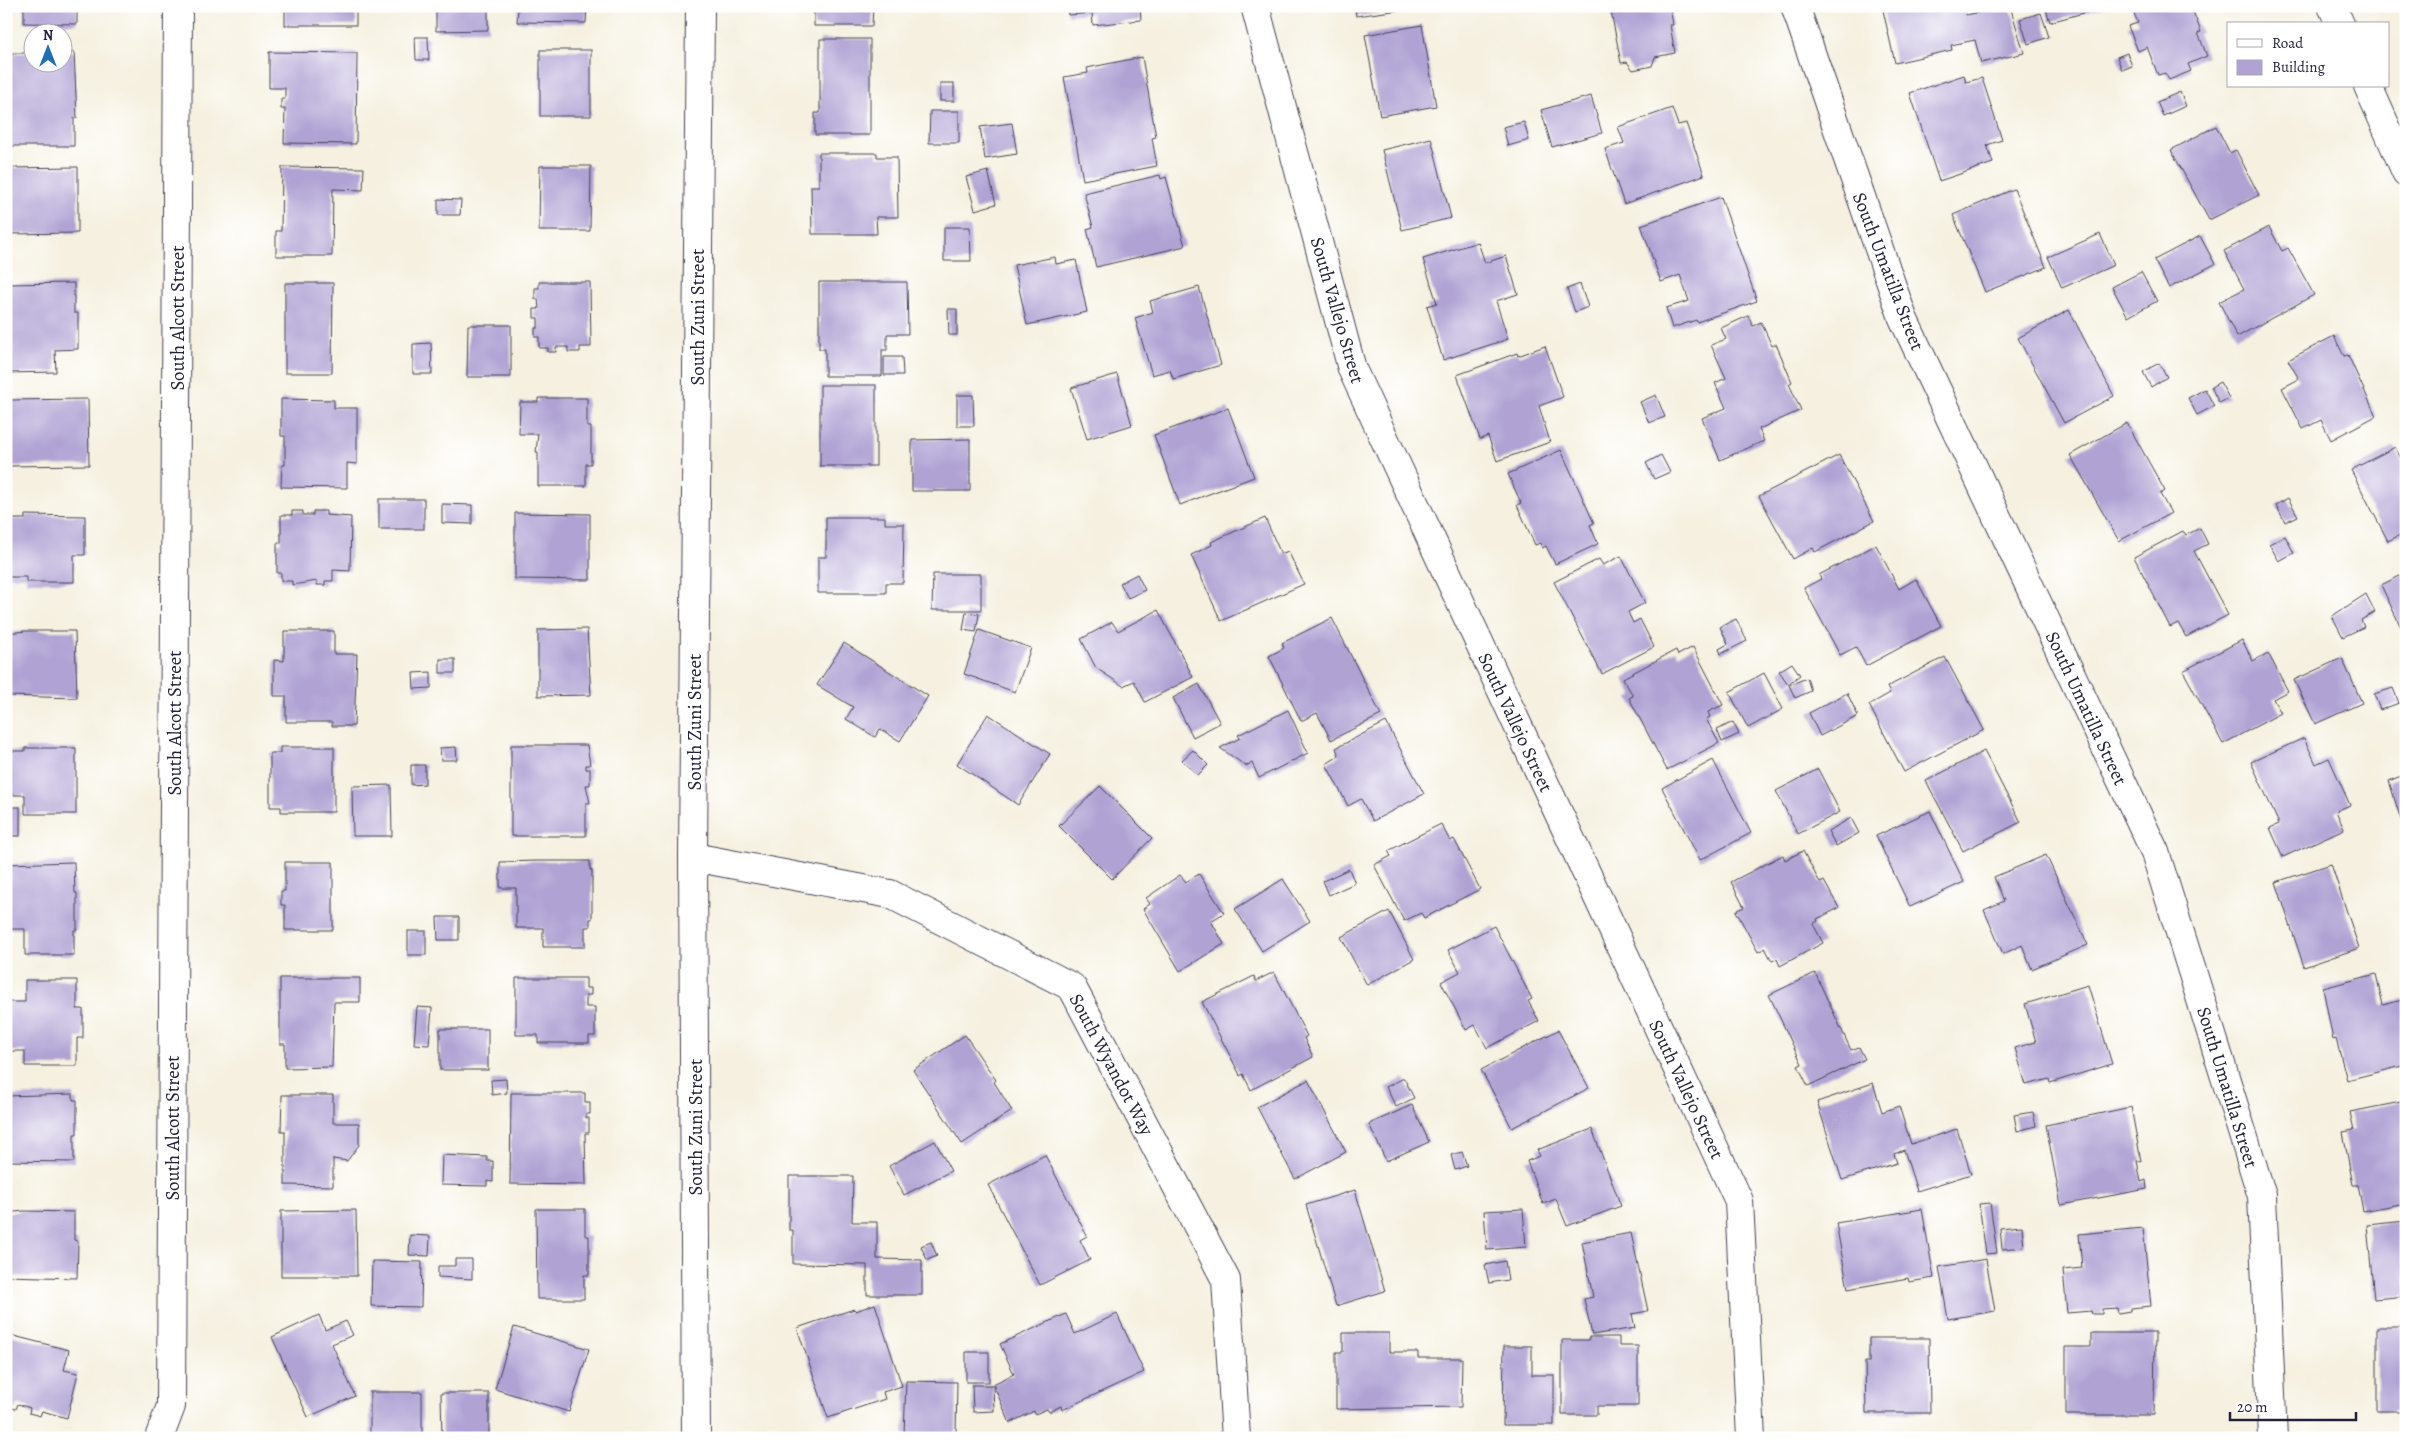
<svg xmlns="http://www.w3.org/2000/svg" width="2412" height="1444" font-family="Alegreya,serif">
<rect width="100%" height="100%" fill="#fff"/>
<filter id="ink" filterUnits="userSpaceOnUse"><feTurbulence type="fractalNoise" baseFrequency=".02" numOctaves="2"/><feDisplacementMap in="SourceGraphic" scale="10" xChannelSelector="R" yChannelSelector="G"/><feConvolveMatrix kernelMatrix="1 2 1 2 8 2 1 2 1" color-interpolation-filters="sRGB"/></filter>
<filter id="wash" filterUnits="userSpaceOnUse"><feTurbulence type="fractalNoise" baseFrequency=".0096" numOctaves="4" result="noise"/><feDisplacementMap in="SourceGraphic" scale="20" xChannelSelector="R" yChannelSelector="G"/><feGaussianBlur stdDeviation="1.12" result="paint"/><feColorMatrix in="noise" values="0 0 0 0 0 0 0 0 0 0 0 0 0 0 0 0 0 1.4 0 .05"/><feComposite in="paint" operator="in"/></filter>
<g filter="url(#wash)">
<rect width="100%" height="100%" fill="#f5f0df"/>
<g id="blocks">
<g fill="#b0a3d4">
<polygon points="24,6 77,6 77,24 24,23"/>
<rect x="285" y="6" width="71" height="19"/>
<polygon points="436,6 488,6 488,30 436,31"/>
<polygon points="518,6 587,6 586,23 517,22"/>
<polygon points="814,6 873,6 872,26 814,26"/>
<polygon points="1067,6 1140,6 1141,20 1093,25 1092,13 1068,15"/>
<polygon points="1355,6 1407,6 1407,9 1356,16"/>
<polygon points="1610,6 1670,6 1673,25 1670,25 1675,53 1655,57 1652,66 1633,70 1627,62 1621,63"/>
<polygon points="1882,6 1964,6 1966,15 2010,6 2024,53 1981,63 1975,40 1951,45 1952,50 1895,63"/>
<polygon points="2045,6 2106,6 2106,7 2050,22"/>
<polygon points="2131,6 2191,6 2201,32 2198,33 2207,56 2188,64 2191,71 2169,80 2165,73 2158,75 2147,47 2138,51 2128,26 2138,23"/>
<polygon points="2041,13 2049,37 2028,44 2020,19"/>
<polygon points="1422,25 1436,106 1380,116 1365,35"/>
<polygon points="415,37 428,37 429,60 416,60"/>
<polygon points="820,39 870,39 870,135 815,135 815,113 820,113"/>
<rect x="540" y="50" width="51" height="66"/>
<polygon points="62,52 74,52 77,118 74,118 74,146 6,146 6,53 32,53 32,62 62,62"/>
<polygon points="269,52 357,53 356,144 284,143 285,109 281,109 281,99 285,99 285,88 269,88"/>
<polygon points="2127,53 2132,66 2122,70 2117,57"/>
<polygon points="1142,57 1156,137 1152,138 1157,166 1083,180 1064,77 1088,73 1087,68"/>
<polygon points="1964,75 1966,82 1982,78 2002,140 1987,145 1993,163 1939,181 1910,93"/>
<rect x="940" y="83" width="14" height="18"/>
<polygon points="2180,92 2186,106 2163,116 2157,102"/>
<polygon points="1591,96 1602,133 1552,147 1541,110"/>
<polygon points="1672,108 1678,125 1686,123 1704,175 1624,204 1605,149 1624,143 1618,127"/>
<polygon points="930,111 959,111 959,143 929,143"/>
<polygon points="1524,122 1529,140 1508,146 1503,127"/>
<polygon points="1012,123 1017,154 985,159 980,127"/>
<polygon points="2216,126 2230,153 2236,150 2259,195 2209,220 2171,150"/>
<polygon points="1431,138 1451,218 1402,230 1382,150"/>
<polygon points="819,153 877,153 877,157 897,157 898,217 876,217 877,234 812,234 811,186 819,186"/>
<polygon points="540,166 591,166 590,231 539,231"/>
<polygon points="78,167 78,233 7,234 7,168"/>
<polygon points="282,167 364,168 363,190 333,189 332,256 276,256 276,231 281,231"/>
<polygon points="988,171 996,204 975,210 966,177"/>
<polygon points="1160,175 1161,179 1166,177 1185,246 1096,267 1087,229 1093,227 1084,193"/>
<polygon points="2014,189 2046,267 1985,292 1953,215"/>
<polygon points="1721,197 1757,301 1697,322 1696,320 1672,328 1666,308 1689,301 1680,275 1661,282 1641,225"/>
<polygon points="438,199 461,200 460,215 438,215"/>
<polygon points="944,227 970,227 971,261 944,261"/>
<polygon points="2269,227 2282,251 2288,248 2314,295 2237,337 2219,302 2244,289 2224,251"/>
<polygon points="2100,234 2114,265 2062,288 2048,257"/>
<polygon points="2200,236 2215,264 2169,288 2154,260"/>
<polygon points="1478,242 1485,263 1506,256 1518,294 1496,301 1508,339 1443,360 1427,306 1437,303 1423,259"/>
<polygon points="1055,257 1056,264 1076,260 1087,312 1027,325 1014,265"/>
<polygon points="2141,272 2157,301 2128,317 2112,287"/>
<polygon points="539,282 590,282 591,347 580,347 580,352 568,352 568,347 556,347 556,352 548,352 548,348 539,348 539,337 535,337 535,328 538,328 538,318 534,318 534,309 539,309 538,299 535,299 535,288 539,288"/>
<polygon points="819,282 907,282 908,334 887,334 887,350 882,350 882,376 825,376 825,349 819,349"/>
<polygon points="74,283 74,313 78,313 78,349 55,350 56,372 7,373 6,284"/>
<polygon points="285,283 333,283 332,373 285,373"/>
<polygon points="1580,284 1588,307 1575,312 1567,289"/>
<polygon points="1199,287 1221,365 1173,379 1170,370 1152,375 1135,318 1153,312 1150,301"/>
<polygon points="948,309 957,309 957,335 949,335"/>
<polygon points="2069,310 2114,396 2064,423 2018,338"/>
<polygon points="1748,316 1753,326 1761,322 1772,346 1776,344 1792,382 1789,384 1801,410 1759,429 1764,441 1720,460 1702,418 1726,408 1715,383 1726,378 1711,345 1726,339 1721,328"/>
<polygon points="468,325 511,325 511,377 467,377"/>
<polygon points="2334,336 2344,356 2348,355 2376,416 2331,440 2321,420 2303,429 2282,388 2299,379 2288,360"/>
<polygon points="431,343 432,374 413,374 413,344"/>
<polygon points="1545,346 1563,397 1539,406 1550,442 1497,461 1488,436 1480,439 1457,375 1517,353 1518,356"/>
<polygon points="884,357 902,357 903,375 884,375"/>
<polygon points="2159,363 2167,377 2151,387 2143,372"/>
<polygon points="1117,374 1132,425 1087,439 1071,388"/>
<polygon points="2220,382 2229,398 2219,403 2211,387"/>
<rect x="820" y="385" width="56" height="81"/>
<polygon points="2205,389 2214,406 2197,415 2188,398"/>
<polygon points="957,395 973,395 974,426 957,426"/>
<polygon points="1656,395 1665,417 1649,423 1640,402"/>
<polygon points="538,398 587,398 587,427 591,427 591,464 586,464 586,486 538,486 538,452 536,452 538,434 519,434 520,402 538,402"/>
<polygon points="88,399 89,465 6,466 6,400"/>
<polygon points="281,399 334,400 334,408 357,408 357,464 347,463 347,488 281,487 282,465 285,465 285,436 281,436"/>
<polygon points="1228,408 1254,477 1180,505 1154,435"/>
<polygon points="2127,423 2165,491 2160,494 2171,513 2119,541 2070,455"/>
<polygon points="970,439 970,491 912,491 912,440"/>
<polygon points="2395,447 2406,468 2406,532 2388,541 2351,470"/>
<polygon points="1561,450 1594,523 1590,525 1598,544 1555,564 1546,546 1542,548 1540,543 1535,545 1517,505 1521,503 1508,474"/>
<polygon points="1661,455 1670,472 1654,479 1646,463"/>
<polygon points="1839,455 1874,521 1815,552 1813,548 1793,559 1759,496"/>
<polygon points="2288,498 2298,516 2285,522 2276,505"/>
<rect x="379" y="499" width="45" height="30"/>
<polygon points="442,504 472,505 472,524 442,523"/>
<polygon points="292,511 303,511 303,515 313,515 313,511 326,511 326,515 351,517 350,571 333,570 333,581 325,581 325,585 317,585 317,581 292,585 292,581 281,581 281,573 277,573 277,543 281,543 281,515 292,515"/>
<polygon points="515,513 590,514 590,580 515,579"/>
<polygon points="25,515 85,516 85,555 74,555 74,582 26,582 26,577 6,577 6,519 25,519"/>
<polygon points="826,517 885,517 885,524 904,524 903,583 886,583 886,593 818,593 818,557 826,557"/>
<polygon points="1265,518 1281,554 1288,551 1304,584 1221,621 1191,555 1212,545 1211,542"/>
<polygon points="2200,528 2208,544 2194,551 2228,615 2186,637 2178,623 2170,627 2134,557 2183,531 2186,535"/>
<polygon points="2285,536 2294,553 2279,561 2269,544"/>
<polygon points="1876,545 1899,589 1916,579 1941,626 1866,666 1856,647 1840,655 1804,588 1821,579 1819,575"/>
<polygon points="1621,556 1645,603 1628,612 1633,623 1640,619 1654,647 1602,674 1554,582 1599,559 1603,565"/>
<polygon points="2406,573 2406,638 2381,585"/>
<polygon points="933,574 981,574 981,610 932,610"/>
<polygon points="1137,574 1145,590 1128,598 1120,583"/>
<polygon points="2366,594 2375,612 2361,620 2364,627 2343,637 2332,616"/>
<polygon points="1158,610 1193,677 1145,702 1134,681 1123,686 1096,668 1081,639 1112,622 1118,631"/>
<polygon points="966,612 979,614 976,632 963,630"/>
<polygon points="1332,618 1381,715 1331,740 1317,713 1301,721 1269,656 1284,648 1282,643"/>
<polygon points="1736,619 1747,641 1721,654 1719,649 1728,644 1720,627"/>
<polygon points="587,629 591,695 538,696 538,630"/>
<polygon points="979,630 1031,648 1015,692 964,674"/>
<polygon points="25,631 75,631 77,698 7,696 7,633"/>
<polygon points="284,631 334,631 334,654 357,654 354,726 332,726 332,722 286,722 286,696 274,696 274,660 284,661"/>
<polygon points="2242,640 2253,661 2268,653 2288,691 2273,699 2281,713 2223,744 2183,671"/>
<polygon points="844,643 928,696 900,741 880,729 875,737 846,719 853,707 817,685"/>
<polygon points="1693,647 1723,705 1708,712 1710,717 1706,719 1719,743 1667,770 1629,698 1633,696 1623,678 1676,650 1678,655"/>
<polygon points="1945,657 1984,730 1904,772 1869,705 1890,693 1887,687"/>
<polygon points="2342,658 2362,703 2315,724 2294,680"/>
<rect x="440" y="659" width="15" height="14"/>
<polygon points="1792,663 1800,675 1788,684 1779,671"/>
<polygon points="431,672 431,688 414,689 413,673"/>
<polygon points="1764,673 1783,709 1748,728 1729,692"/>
<polygon points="1807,678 1811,691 1795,698 1789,685"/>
<polygon points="1199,684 1220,723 1193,737 1173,698"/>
<polygon points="2393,688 2399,703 2380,710 2374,694"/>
<polygon points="1847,693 1858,716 1820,736 1809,713"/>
<polygon points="1288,710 1308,753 1259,778 1252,763 1246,766 1220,748 1240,738 1238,735"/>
<polygon points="988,714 1050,754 1018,805 957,764"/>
<polygon points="1386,722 1424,794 1373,821 1361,799 1348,806 1326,764 1339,756 1336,748"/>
<polygon points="1733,722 1739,734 1722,742 1717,730"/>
<polygon points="2304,738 2316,764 2329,758 2350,805 2336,811 2344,829 2283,857 2270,828 2279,824 2251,762"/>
<polygon points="511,745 587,745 590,765 586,765 586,769 590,769 590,785 586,785 590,803 586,803 586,836 511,836"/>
<polygon points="280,747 334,747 334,812 281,812 281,807 270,807 270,753 280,753"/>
<polygon points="456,747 457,760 441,760 440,748"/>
<polygon points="25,748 76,748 76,814 25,814 25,795 6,795 6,751 25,751"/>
<polygon points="1193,750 1208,765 1198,775 1182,760"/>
<polygon points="1984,751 2021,822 1963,851 1926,781"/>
<polygon points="1713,760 1751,833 1700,860 1662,788"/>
<polygon points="411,765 425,765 425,784 411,785"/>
<polygon points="1818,769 1840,812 1798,834 1776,791"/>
<polygon points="2401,776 2406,790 2406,819 2401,820 2389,781"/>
<polygon points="391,785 392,836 353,836 352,786"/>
<polygon points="1100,786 1152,838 1112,879 1059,826"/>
<rect x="6" y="807" width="14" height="29"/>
<polygon points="1930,811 1964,882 1910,907 1876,836"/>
<polygon points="1851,818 1859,833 1836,846 1828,831"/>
<polygon points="1441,824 1450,841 1454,839 1480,889 1424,918 1421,913 1404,921 1374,865 1391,856 1388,851"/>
<polygon points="1803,851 1820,883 1824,881 1839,908 1817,919 1818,921 1813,924 1823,943 1780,966 1777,959 1772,961 1765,948 1758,952 1736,911 1744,907 1731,882 1783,855 1785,860"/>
<polygon points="2046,855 2088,945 2032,969 2022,945 2003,954 1984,910 2004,901 1994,877"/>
<polygon points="537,861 590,861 590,870 592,870 592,919 590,919 590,927 585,927 585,947 543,947 543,928 516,928 516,888 500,888 500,862"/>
<polygon points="74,862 75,893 77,893 77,930 74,930 74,955 25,955 25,929 6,929 6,864"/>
<polygon points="285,862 333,862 333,930 285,930 285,905 281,905 281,891 285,891"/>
<polygon points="2331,864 2359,948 2304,967 2276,882"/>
<polygon points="1349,869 1355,883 1329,895 1323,881"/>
<polygon points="1199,874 1224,913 1211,921 1224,944 1180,971 1143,909 1150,904 1146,898 1180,875 1186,882"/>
<polygon points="1283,879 1310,921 1262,951 1235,909"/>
<polygon points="1389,911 1414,959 1367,985 1341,937"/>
<polygon points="437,917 459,917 459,940 438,940"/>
<polygon points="1494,926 1532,999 1528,1001 1539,1021 1487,1048 1475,1025 1466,1030 1441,982 1460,972 1448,950"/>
<rect x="408" y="931" width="18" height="24"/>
<polygon points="1274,972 1307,1036 1304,1038 1313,1057 1251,1090 1243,1074 1240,1076 1239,1073 1202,1002 1254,976 1256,981"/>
<polygon points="1815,973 1851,1050 1859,1047 1865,1059 1808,1086 1798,1066 1802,1064 1769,995"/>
<polygon points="2376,974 2383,1005 2406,999 2406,1065 2347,1080 2336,1039 2333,1040 2323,988"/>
<polygon points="280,978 360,978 360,1002 334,1002 332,1067 285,1068 285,1044 280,1044"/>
<polygon points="516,978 586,978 586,988 591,988 591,995 586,995 586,1007 595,1007 595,1036 589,1036 589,1043 538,1043 538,1035 516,1035"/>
<polygon points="25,980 77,980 77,1009 83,1009 83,1038 77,1038 77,1066 25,1066 25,1051 6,1051 6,1002 25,1002"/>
<polygon points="2088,985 2112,1064 2050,1083 2049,1079 2026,1085 2015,1048 2036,1042 2025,1004"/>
<polygon points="417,1007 432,1008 429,1045 414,1044"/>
<rect x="440" y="1029" width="48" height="41"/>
<polygon points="1558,1030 1589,1088 1512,1128 1481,1070"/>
<polygon points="965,1035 996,1080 994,1082 1012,1111 962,1144 913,1070"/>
<polygon points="1404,1078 1414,1098 1396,1107 1386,1087"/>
<polygon points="506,1079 507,1093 492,1095 491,1080"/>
<polygon points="1308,1080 1346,1152 1295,1179 1257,1107"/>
<polygon points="1873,1083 1882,1112 1899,1106 1911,1144 1957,1129 1971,1174 1917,1191 1904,1150 1894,1154 1897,1163 1842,1180 1817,1102"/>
<polygon points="511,1093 585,1093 585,1102 590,1102 590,1114 586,1114 586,1118 589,1118 589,1133 585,1133 586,1185 510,1184"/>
<polygon points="73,1094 73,1100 77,1100 77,1134 74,1134 74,1162 6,1161 6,1096"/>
<polygon points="282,1095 333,1095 333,1123 359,1123 359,1145 347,1161 333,1159 333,1186 285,1185 285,1131 281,1131"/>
<polygon points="2406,1101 2406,1203 2363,1211 2358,1185 2353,1185 2343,1132 2354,1130 2350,1112"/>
<polygon points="1412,1105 1429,1142 1386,1161 1369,1124"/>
<polygon points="2131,1107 2141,1161 2137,1161 2141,1182 2146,1180 2147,1189 2061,1205 2046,1125"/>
<polygon points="2033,1112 2036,1126 2017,1131 2014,1115"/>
<polygon points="1592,1129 1621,1206 1567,1226 1556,1199 1543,1204 1527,1161 1540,1156 1537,1150"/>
<polygon points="935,1141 951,1171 904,1195 889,1166"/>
<polygon points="1462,1152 1467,1166 1455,1170 1451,1155"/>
<polygon points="442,1155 487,1157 487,1161 493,1161 493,1182 487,1181 487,1186 441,1185"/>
<polygon points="1045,1155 1087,1236 1080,1240 1090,1260 1040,1285 988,1185"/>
<polygon points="789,1176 853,1176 852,1222 877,1222 877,1259 922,1260 922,1295 867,1295 867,1265 793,1264 793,1230 789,1230"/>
<polygon points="1355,1190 1385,1291 1336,1306 1306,1205"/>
<polygon points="1990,1203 1997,1253 1986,1254 1979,1204"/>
<polygon points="536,1209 585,1209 585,1236 589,1236 589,1275 584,1275 584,1299 537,1299"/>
<polygon points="1523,1209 1526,1247 1487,1250 1484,1211"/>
<polygon points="1922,1209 1934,1278 1909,1282 1908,1278 1848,1289 1836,1223"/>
<polygon points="356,1210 357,1276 281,1276 281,1211"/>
<polygon points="24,1211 74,1212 74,1240 78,1241 77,1278 6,1276 6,1213"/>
<polygon points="2406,1221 2406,1296 2374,1299 2367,1225"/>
<polygon points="2022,1226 2024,1247 2002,1249 2000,1228"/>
<polygon points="2143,1228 2151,1306 2130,1308 2130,1311 2118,1313 2117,1308 2102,1309 2102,1314 2092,1314 2091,1311 2067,1313 2063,1270 2082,1268 2079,1234"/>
<polygon points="1631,1233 1648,1311 1632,1314 1635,1328 1592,1335 1584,1299 1593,1297 1582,1242"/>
<polygon points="410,1235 430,1236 429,1256 409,1255"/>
<polygon points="931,1242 937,1256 927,1260 921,1246"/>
<polygon points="455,1259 472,1259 472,1279 438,1277 438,1266 455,1266"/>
<polygon points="1986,1259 1995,1311 1948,1319 1939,1267"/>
<polygon points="372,1261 422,1262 421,1307 371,1306"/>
<polygon points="1505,1261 1508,1280 1489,1283 1485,1265"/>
<polygon points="875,1304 902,1386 883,1392 885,1399 828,1418 797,1328 854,1309 856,1311"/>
<polygon points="1066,1314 1075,1334 1117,1314 1144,1372 1062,1410 1061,1406 1049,1412 1047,1409 1035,1414 1034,1411 1010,1423 993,1384 1014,1374 1000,1344"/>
<polygon points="319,1315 325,1330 346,1321 353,1335 332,1344 355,1396 308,1417 272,1337"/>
<polygon points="514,1327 589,1349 569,1412 495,1389"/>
<rect x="2377" y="1327" width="29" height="84"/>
<polygon points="1343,1333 1389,1333 1389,1352 1418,1352 1418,1358 1462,1358 1461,1407 1336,1409 1336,1352 1343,1352"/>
<polygon points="2091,1333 2155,1333 2154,1415 2066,1415 2066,1347 2091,1347"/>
<polygon points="6,1334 69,1350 64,1370 78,1373 67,1418 42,1411 40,1416 29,1413 30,1408 18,1404 16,1409 9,1407 11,1403 6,1402"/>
<polygon points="1589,1337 1619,1337 1619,1346 1638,1346 1638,1406 1597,1406 1597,1415 1562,1415 1562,1340 1589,1340"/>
<polygon points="1869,1338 1929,1338 1930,1413 1866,1413 1865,1362 1869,1362"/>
<polygon points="1504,1346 1532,1346 1532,1375 1554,1375 1554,1425 1503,1425"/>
<rect x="966" y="1352" width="23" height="30"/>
<polygon points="906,1381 957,1382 956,1435 904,1435"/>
<polygon points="972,1385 993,1385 994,1411 973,1412"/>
<rect x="370" y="1392" width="52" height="46"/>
<polygon points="441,1393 489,1393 489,1438 442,1438"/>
</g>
</g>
</g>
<g filter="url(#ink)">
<use href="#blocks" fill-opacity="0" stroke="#424154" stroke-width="1"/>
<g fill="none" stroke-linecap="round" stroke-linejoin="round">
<g stroke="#424154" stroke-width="30">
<g id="minor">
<polyline points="1255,6 1352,369 1739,1201 1751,1438"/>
<polyline points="1795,6 1903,318 2155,852 2262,1196 2273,1438"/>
<polyline points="693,857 890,894 1072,987 1226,1280 1236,1438"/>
<polyline points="159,1438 171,1406 178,6"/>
<polyline points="696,1438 693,857 700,6"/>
</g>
</g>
<g stroke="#424154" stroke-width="30">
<g id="tertiary">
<polyline points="2332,6 2340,24"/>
<polyline points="2368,86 2406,172"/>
</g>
</g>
<use href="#minor" stroke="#fff" stroke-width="28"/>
<use href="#tertiary" stroke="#fff" stroke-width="28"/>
</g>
</g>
<g text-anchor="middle" stroke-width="4.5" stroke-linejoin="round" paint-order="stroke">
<g font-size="19" fill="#22223b" stroke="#fff">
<text transform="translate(1889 271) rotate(69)" y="7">South Umatilla Street</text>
<text transform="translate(1338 310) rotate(74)" y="7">South Vallejo Street</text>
<text transform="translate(697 317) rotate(-90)" y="7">South Zuni Street</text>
<text transform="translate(177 318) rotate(-90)" y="7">South Alcott Street</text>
<text transform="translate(2087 708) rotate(65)" y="7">South Umatilla Street</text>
<text transform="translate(694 722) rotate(-90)" y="7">South Zuni Street</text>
<text transform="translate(1516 722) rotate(65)" y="7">South Vallejo Street</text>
<text transform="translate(174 723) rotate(-90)" y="7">South Alcott Street</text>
<text transform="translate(1112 1064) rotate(62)" y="7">South Wyandot Way</text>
<text transform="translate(2228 1087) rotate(73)" y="7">South Umatilla Street</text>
<text transform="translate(1687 1089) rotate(65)" y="7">South Vallejo Street</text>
<text transform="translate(695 1127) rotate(-90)" y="7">South Zuni Street</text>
<text transform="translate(172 1128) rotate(-90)" y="7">South Alcott Street</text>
</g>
</g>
<rect width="2412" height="1444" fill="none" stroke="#fff" stroke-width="25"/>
<rect x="2227" y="22" width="162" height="65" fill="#ffffff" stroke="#a7a7b1"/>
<rect x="2237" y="39" width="25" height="8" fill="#ffffff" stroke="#a7a7b1"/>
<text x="2272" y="48" font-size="15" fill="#22223b">Road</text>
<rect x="2237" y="60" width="25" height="15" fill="#b0a3d4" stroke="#a7a7b1"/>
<text x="2272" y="72" font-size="15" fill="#22223b">Building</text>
<g transform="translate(48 48)"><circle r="24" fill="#ffffff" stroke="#a7a7b1"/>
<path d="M0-4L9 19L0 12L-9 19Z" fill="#1f6fb2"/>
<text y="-8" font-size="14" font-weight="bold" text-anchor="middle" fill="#22223b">N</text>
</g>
<path d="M2230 1412v8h126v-8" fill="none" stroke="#22223b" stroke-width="2.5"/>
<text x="2237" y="1412" font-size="15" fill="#22223b" stroke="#ffffff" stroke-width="4" paint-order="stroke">20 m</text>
</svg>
